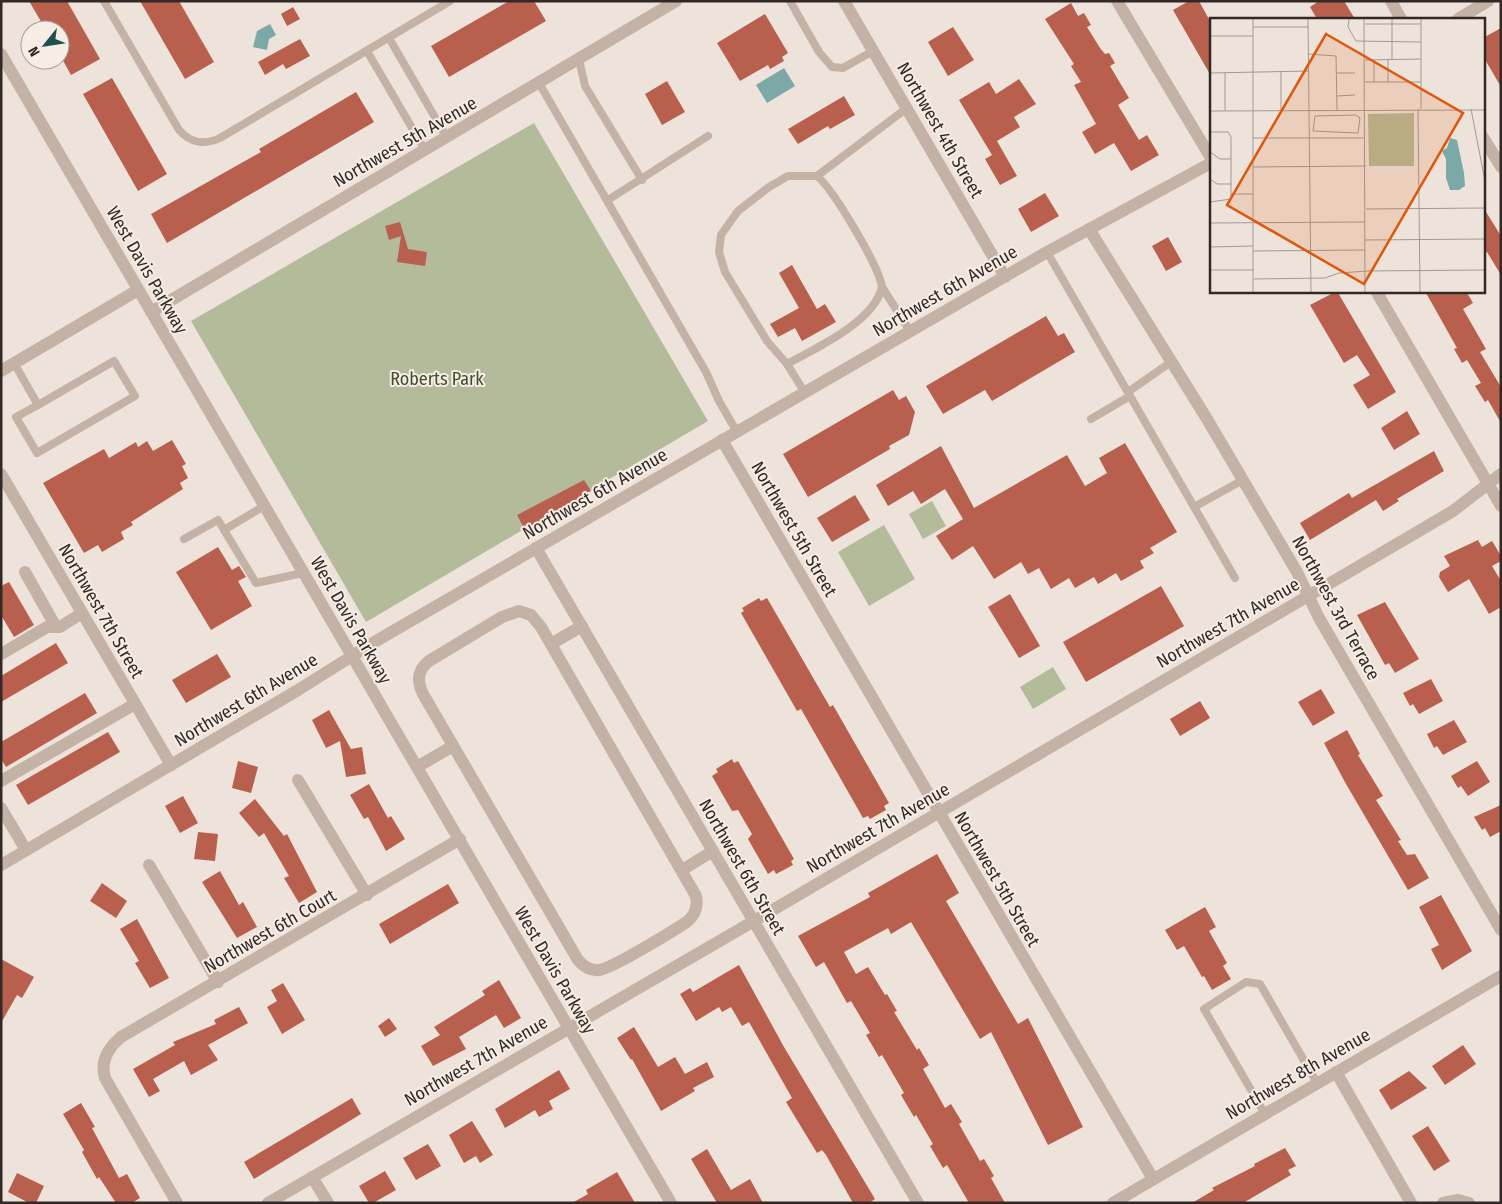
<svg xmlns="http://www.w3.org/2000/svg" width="1502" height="1204" font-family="'Fira Sans Condensed',sans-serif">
<rect width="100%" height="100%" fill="#eee3da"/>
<g fill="#b3bb9b">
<polygon points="534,123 708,421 366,622 191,321"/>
<polygon points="932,501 946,526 923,539 909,514"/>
<polygon points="884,525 915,579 869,606 838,552"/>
<polygon points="1053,667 1066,689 1033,709 1020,687"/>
</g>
<g fill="#7ca8a7">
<polygon points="270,24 276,35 269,39 267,50 253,47 257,31"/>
<polygon points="784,68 795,86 767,103 756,85"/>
</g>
<g fill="#b8604d">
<polygon points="29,1 67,1 100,59 71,75 60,55 60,30 46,30"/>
<polygon points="140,1 179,1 214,62 185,79"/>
<polygon points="509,1 534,1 546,21 449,77 431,46"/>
<polygon points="1189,1 1199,1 1211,23 1211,76 1173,10"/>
<polygon points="1319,1 1344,1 1355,19 1317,19 1310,7"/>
<polygon points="1071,3 1078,16 1084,13 1091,25 1087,27 1100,48 1105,54 1109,53 1115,63 1110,66 1129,98 1118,105 1139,140 1147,135 1159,155 1131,171 1114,143 1095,154 1082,132 1096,124 1074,85 1081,82 1071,66 1074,64 1045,19"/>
<polygon points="293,7 300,19 287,26 281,14"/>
<polygon points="765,14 788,53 782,57 784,61 770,69 768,65 740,81 717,43"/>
<polygon points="953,27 974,60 948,76 928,42"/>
<polygon points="1501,28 1501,87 1483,56 1483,38"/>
<polygon points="300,39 310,56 286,69 283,64 265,75 258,62"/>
<polygon points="112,78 167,174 138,191 83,94"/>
<polygon points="1019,79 1036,104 1014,117 1020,127 997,141 1017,176 1000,185 985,159 992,155 959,100 989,82 996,94"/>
<polygon points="667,81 685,112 662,125 645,94"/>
<polygon points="356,92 374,122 167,243 151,214 261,152 259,149"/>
<polygon points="844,96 855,115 830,129 828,126 798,144 788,129"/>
<polygon points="1045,193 1059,216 1031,232 1018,209"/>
<polygon points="1483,207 1501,236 1501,275 1487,252 1483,254"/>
<polygon points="400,222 408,249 427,252 425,266 397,262 401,236 389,240 385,226"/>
<polygon points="1168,237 1182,262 1166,271 1152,246"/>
<polygon points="792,265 817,309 825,304 836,322 802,341 795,328 778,337 770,324 799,308 779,273"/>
<polygon points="1337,291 1396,392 1368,409 1353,385 1370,375 1357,355 1344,363 1310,305"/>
<polygon points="1425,291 1466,291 1473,303 1463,309 1486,349 1480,352 1501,387 1501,423 1488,400 1485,402 1475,386 1481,383 1467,360 1462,363 1454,349 1457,348"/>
<polygon points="1046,316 1058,336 1064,333 1075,352 992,401 985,390 943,414 926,386"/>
<polygon points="893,390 899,400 906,396 915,412 909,435 889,446 890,449 808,497 783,454"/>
<polygon points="1407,411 1420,434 1394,450 1381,428"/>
<polygon points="172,440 186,464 182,466 188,478 180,483 183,489 131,522 133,525 121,532 124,539 102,552 98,545 84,553 43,483 104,449 109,458 136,442 138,447 147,441 153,451"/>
<polygon points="1125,443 1177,532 1150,548 1154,553 1140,561 1144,568 1121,581 1116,573 1098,584 1094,577 1075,588 1069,578 1051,589 1039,568 1028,574 1021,562 994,579 973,546 952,560 936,536 963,519 945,489 921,504 913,491 888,506 876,485 941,446 974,508 1067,455 1085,486 1107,473 1099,458"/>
<polygon points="1434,451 1444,471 1397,499 1399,501 1383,511 1376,500 1310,540 1300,523 1349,493 1352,498"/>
<polygon points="584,480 591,491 525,530 517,515"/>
<polygon points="855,495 870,520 832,542 817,518"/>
<polygon points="1478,540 1482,547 1492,541 1501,556 1501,561 1492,566 1501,581 1501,607 1489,614 1469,579 1448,592 1439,577 1440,572 1450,566 1444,556"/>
<polygon points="218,547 232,570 239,566 246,577 238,581 252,606 211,630 176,572"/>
<polygon points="9,582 34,625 14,637 1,615 1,586"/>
<polygon points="1161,586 1184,626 1086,682 1063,642"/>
<polygon points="1010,594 1040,646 1019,658 988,607"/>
<polygon points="759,598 761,601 767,598 830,707 833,705 889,803 884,806 886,810 870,819 868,816 863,818 801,709 797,711 741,613 744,611 742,608"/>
<polygon points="1385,602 1419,659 1395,673 1389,663 1385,665 1357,615"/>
<polygon points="56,643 68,663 1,702 1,676"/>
<polygon points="217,654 231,677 186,703 172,680"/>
<polygon points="1431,679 1443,701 1419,714 1413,704 1410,706 1403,693"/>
<polygon points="1321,689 1335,713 1313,726 1298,702"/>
<polygon points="85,693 97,713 6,767 1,759 1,742"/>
<polygon points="1200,701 1210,718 1180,736 1170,719"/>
<polygon points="329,710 351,749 362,747 366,774 346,777 340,741 326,748 312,720"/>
<polygon points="1454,720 1467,742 1443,755 1437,746 1434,748 1427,734"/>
<polygon points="1347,730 1360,754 1358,755 1383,796 1376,800 1401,840 1398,841 1407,855 1415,854 1429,878 1408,890 1346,784 1324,743"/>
<polygon points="108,732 120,752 28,805 16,785"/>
<polygon points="732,759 734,763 738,761 794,859 791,861 793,865 776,874 774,870 768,874 748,839 752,834 738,810 732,811 712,776 718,772 716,769"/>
<polygon points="238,761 258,767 251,793 232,788"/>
<polygon points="1477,761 1490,782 1468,796 1461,786 1458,788 1451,776"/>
<polygon points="369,784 388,818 391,816 405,839 386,851 368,817 364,819 350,795"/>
<polygon points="183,796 198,823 180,833 165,806"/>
<polygon points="255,799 284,836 287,834 317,892 299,903 284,878 289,876 264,833 259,837 239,813"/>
<polygon points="1501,805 1501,831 1490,837 1485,828 1482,830 1474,817"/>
<polygon points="198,832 218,834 215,861 194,859"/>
<polygon points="937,854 959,893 946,901 1018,1024 1028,1018 1083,1127 1048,1145 991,1032 980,1039 911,922 891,934 888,928 844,952 856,974 868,967 885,995 887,994 897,1011 894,1012 917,1050 919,1048 929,1065 923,1069 945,1108 951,1104 962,1122 959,1124 980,1161 984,1159 994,1176 991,1178 1005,1203 969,1203 947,1165 943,1168 930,1146 933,1144 916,1115 914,1117 901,1095 904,1093 882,1055 879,1057 866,1035 870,1033 851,1001 847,1003 824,962 816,967 798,936 870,897 868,893"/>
<polygon points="220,871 239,905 243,902 257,927 237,938 202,882"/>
<polygon points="102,883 127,901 116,918 90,901"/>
<polygon points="448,884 459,903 390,944 379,924"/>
<polygon points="1441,895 1472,951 1442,970 1431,949 1439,945 1419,907"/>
<polygon points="1205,907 1216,927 1209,931 1227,963 1223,966 1231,979 1212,990 1204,976 1202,977 1184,946 1177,950 1165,930"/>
<polygon points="137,919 169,978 150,988 135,963 139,961 120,929"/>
<polygon points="1,959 34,977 22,998 17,995 1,1023"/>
<polygon points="739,965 784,1047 875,1199 869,1203 853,1203 826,1155 822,1150 817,1153 786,1102 792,1098 749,1022 742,1026 731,1007 722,1012 719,1007 696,1021 680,994 690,988 693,992"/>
<polygon points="499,980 521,1018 504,1028 496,1015 459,1037 466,1049 433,1066 421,1046 440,1035 434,1027 485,995 482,991"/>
<polygon points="283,983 305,1020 282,1034 267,1007 277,1001 271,990"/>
<polygon points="239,1007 248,1023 208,1045 218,1060 191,1075 184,1061 153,1079 160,1091 149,1097 133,1069 175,1045 173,1042 216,1024 214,1020"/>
<polygon points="389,1018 397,1029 385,1037 378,1026"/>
<polygon points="634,1027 658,1067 675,1057 685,1074 707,1062 714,1077 693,1088 695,1091 661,1111 632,1059 631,1060 617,1038"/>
<polygon points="1463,1045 1476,1064 1445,1085 1432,1066"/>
<polygon points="559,1070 570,1089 549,1101 553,1109 539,1117 535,1110 505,1128 495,1109"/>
<polygon points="1409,1071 1427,1088 1391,1110 1379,1090"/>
<polygon points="352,1098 361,1114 254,1179 244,1162"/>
<polygon points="81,1103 95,1127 92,1128 119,1178 127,1174 140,1198 132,1203 116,1203 99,1177 97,1179 82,1152 84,1150 63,1114"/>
<polygon points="472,1121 493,1155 480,1163 476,1156 464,1163 449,1135"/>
<polygon points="1428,1126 1450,1161 1434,1171 1412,1136"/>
<polygon points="428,1144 441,1166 416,1180 403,1158"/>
<polygon points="1285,1148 1296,1166 1288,1170 1291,1175 1250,1199 1243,1203 1192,1203 1214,1190 1212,1188 1255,1166 1254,1164"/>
<polygon points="707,1149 731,1190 750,1179 763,1203 717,1203 691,1159"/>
<polygon points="385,1171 396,1190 373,1203 369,1203 359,1186"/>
<polygon points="617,1172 635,1203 572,1203 588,1194 586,1190"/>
<polygon points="17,1173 44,1186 36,1203 29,1203 8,1192"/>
</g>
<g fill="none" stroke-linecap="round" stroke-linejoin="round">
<g stroke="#c4b2a7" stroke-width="8">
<path d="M104 1 179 130C190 143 205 145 220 138L450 1"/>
<polyline points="790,1 819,52 832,67 843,68 873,51"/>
<polyline points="389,38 447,138"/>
<polyline points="367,51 425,150"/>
<polyline points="579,59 585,86 642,180"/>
<polyline points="539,83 706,372 719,401 737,432"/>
<polyline points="608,200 708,136"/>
<polyline points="1047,252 1235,578"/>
<polyline points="882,287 910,331"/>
<polyline points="14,363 38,405 16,417 37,453 135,396 114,361 38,405"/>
<path d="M787 364C816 348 874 322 882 287 879 266 833 189 817 176"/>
<polyline points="1128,392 1171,362"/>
<polyline points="805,393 787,364 767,341 725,272 719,252 721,235 738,211 769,187 788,176 817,176 907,108"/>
<polyline points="1091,419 1130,396"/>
<polyline points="1194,507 1243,480"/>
<polyline points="224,530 264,506"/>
<polyline points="184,539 218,520 256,583 303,573"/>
<polyline points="1265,1114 1204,1009 1246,982 1260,984 1317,1083"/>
</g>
<g stroke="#c4b2a7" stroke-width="12">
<polyline points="844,1 1005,277"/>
<polyline points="1117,1 1211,158"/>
<polyline points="1391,1 1401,19"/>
<polyline points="1483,137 1501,167"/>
<polyline points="1089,229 1207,419 1297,572 1319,618 1501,930"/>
<polyline points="1376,291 1501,506"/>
<polyline points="151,312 676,1"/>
<polyline points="1,371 138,290"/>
<polyline points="722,440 1153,1179"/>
<polyline points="1,474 171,765"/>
<polyline points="536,548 918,1203"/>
<polyline points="25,572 56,627"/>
<path d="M519 611 531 615 541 627 696 896C698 906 696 914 688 921 675 930 611 969 599 970 590 971 584 967 578 960L423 694C417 682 417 670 429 661L502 617Z"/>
<polyline points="551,644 582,626"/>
<polyline points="1,654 47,627 60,627 82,613"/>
<polyline points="417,767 453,746"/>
<polyline points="298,780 367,895"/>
<polyline points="1,781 135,704"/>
<polyline points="1,808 26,850"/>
<polyline points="149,865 218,982"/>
<polyline points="682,870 713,851"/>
<polyline points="1336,1072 1411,1203"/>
<polyline points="312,1177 328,1203"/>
<path d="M177 1203 105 1078C100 1061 108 1048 121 1037L460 839"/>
<polyline points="268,1203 754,921 1453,511 1501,474"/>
<polyline points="1113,1203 1501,976"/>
<polyline points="1443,1203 1458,1200 1469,1203"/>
</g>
<g stroke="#c4b2a7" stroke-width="12">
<polyline points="1458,19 1488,1"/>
<polyline points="1,54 671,1203"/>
<polyline points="1,865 298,690 376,641 1047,252 1211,163"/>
</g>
</g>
<g text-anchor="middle" stroke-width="4" stroke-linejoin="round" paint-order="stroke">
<g font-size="18" fill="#322927" stroke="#f6ede5">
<text transform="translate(940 130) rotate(60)" y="6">Northwest 4th Street</text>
<text transform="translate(405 142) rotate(-30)" y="6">Northwest 5th Avenue</text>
<text transform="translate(147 270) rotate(60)" y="6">West Davis Parkway</text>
<text transform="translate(945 291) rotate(-30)" y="6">Northwest 6th Avenue</text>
<text transform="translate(595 494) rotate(-30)" y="6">Northwest 6th Avenue</text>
<text transform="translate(794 529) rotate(60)" y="6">Northwest 5th Street</text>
<text transform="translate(1336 608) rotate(61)" y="6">Northwest 3rd Terrace</text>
<text transform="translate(101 611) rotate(60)" y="6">Northwest 7th Street</text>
<text transform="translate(351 620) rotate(60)" y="6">West Davis Parkway</text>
<text transform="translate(1228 623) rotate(-30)" y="6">Northwest 7th Avenue</text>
<text transform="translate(246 700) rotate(-31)" y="6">Northwest 6th Avenue</text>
<text transform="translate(878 828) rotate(-30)" y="6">Northwest 7th Avenue</text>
<text transform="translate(742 867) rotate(60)" y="6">Northwest 6th Street</text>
<text transform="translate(997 879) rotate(60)" y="6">Northwest 5th Street</text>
<text transform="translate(270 931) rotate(-30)" y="6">Northwest 6th Court</text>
<text transform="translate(555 970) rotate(60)" y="6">West Davis Parkway</text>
<text transform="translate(476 1061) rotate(-30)" y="6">Northwest 7th Avenue</text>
<text transform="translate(1298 1074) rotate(-30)" y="6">Northwest 8th Avenue</text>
</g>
<g font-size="18" fill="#444d2d" stroke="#f6ede5">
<text x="437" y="385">Roberts Park</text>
</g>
</g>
<g transform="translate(1210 18)">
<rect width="275" height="275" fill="#eee3da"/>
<path d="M204 95V148H159L158 96Z" fill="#b3bb9b"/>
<path d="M240 120 247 122 254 155 255 168 249 172H240L236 160V141L232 133 237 130Z" fill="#7ca8a7"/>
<path fill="none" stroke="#a39992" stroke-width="1" d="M43 1V274M98 1 101 274M139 1 138 9 146 23 211 24M154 1 155 274M211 1V91M155 6H211M43 9H98M0 18H43M98 36 126 38 127 92M155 42 211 41M164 42V64M182 42V1M71 53V92M0 55 99 53M15 55V93M127 55H145M155 64H211M178 64V42M127 78 145 77M208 91 210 274M261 91 275 163M0 93 275 92M146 97 150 100 148 115 103 113 105 98ZM0 114H18L21 119V181L0 184M43 120H155M0 134 10 141H21M43 149 156 148M0 161 7 166H21M21 176H43M156 191 275 190M0 205 155 204M155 222 275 221M0 229 43 228M43 233 155 232M0 252H44M44 261 115 260 129 255 158 253 275 252"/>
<path fill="#df570d" fill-opacity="0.15" stroke="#df570d" stroke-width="2.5" d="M116 16 253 95 154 266 17 187Z"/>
<rect width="275" height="275" fill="none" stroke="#322927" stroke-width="2.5"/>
</g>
<rect width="1502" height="1204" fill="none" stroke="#322927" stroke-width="5"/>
<g transform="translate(45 45) rotate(240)"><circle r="24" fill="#f6ede5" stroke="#a89f99"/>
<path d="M0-4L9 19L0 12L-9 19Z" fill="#214f4e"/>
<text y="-8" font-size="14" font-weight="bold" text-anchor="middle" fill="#322927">N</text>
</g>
</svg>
